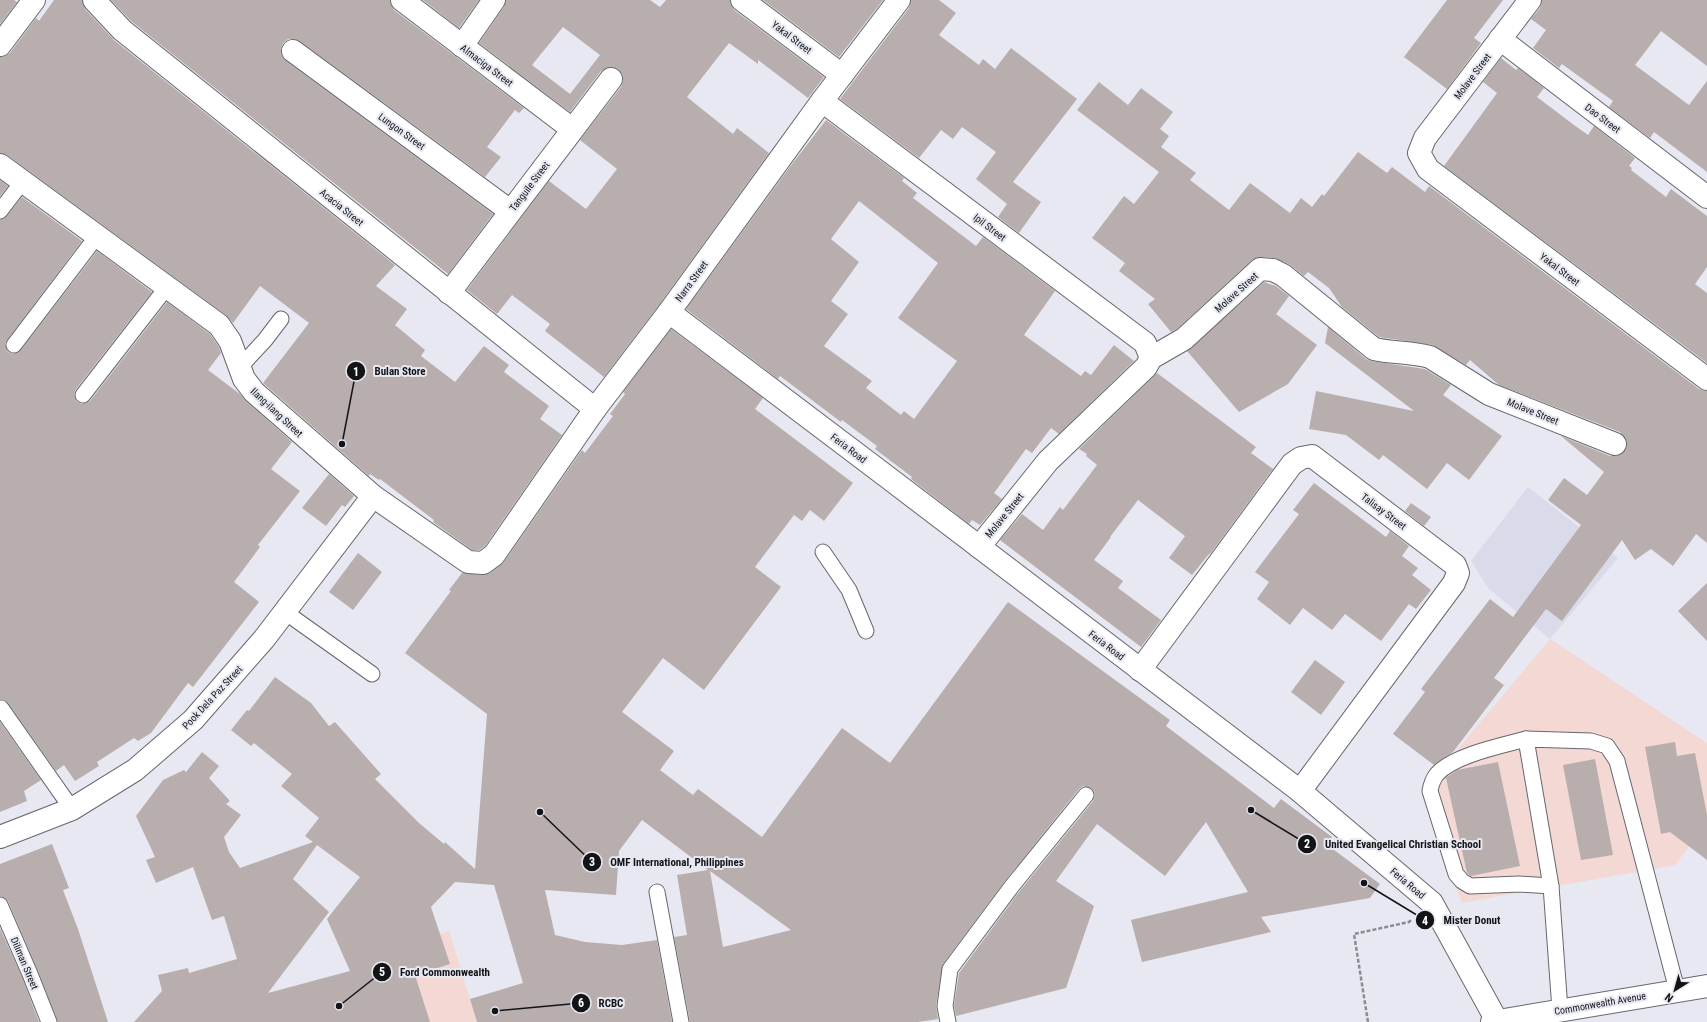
<svg xmlns="http://www.w3.org/2000/svg" width="1707" height="1022" font-family="'Roboto Condensed',sans-serif">
<rect width="100%" height="100%" fill="#e7e8f1"/>
<g fill="#f3d8d4">
<polygon points="1550,639 1707,743 1707,823 1675,865 1462,903 1421,793"/>
<polygon points="449,931 477,1022 407,1022 385,953"/>
</g>
<polygon fill="#d9dbeb" points="1528,487 1618,558 1550,639 1488,588 1471,561"/>
<g fill="#b9aeae" fill-rule="evenodd">
<polygon points="0,0 14,0 17,2 0,24"/>
<polygon points="54,0 82,0 85,9 114,40 395,265 376,286 407,309 395,325 425,350 421,356 455,382 484,346 509,365 504,372 549,406 540,419 562,435 485,546 479,550 472,550 433,522 434,520 380,479 379,480 370,474 369,476 263,383 309,323 260,286 233,323 226,315 7,155 0,153 0,57 5,56 10,53 36,18 39,21"/>
<polygon points="111,0 390,0 391,5 394,10 524,108 519,113 515,110 487,147 501,157 485,177 300,41 294,39 288,39 283,43 281,49 282,56 286,61 493,214 448,274 131,21"/>
<polygon points="423,0 479,0 459,28"/>
<path d="M506 0H650L660 7 666 0H730L731 5 734 10 824 77 808 98 758 60V64L729 43 687 97 733 134 737 128 769 153 659 305 604 377 545 331 550 324 512 295 497 314 467 290 549 181 586 209 617 169 580 140 621 87 623 80 622 74 618 69 613 67 606 68 601 71 570 112 479 43 504 7ZM563 27 600 55 570 94 532 65Z"/>
<polygon points="763,0 883,0 839,57"/>
<polygon points="911,0 939,0 956,13 939,35 979,65 983,59 995,69 1011,48 1077,99 1013,182 1041,202 1019,233 998,217 1007,204 976,179 996,152 962,127 953,139 941,130 919,158 840,99 909,8"/>
<polygon points="1447,0 1503,0 1474,38 1481,43 1447,89 1404,57"/>
<polygon points="1542,0 1707,0 1707,66 1661,31 1635,65 1689,105 1707,81 1707,172 1654,132 1650,138 1609,107 1613,101 1562,64 1559,68 1533,48 1546,30 1531,19 1540,8"/>
<polygon points="1501,58 1516,70 1518,68 1544,88 1537,97 1574,125 1588,135 1594,126 1635,158 1629,166 1632,168 1631,170 1666,197 1671,189 1707,216 1707,267 1695,284 1707,293 1707,363 1444,166 1497,93 1483,82"/>
<polygon points="1099,82 1128,105 1141,88 1173,112 1160,129 1169,136 1161,147 1196,173 1190,180 1229,210 1250,183 1290,213 1301,198 1312,207 1322,194 1324,196 1358,152 1387,173 1392,167 1425,192 1429,186 1699,389 1707,391 1707,543 1696,534 1673,566 1651,549 1635,560 1622,540 1562,621 1546,609 1494,678 1504,685 1453,752 1434,765 1393,734 1425,692 1421,689 1490,599 1513,617 1581,525 1548,500 1564,478 1587,495 1604,472 1561,436 1610,456 1616,456 1622,454 1626,449 1627,443 1625,437 1620,432 1499,385 1470,360 1466,365 1433,345 1379,337 1342,307 1329,288 1308,272 1304,276 1289,264 1274,258 1261,257 1252,260 1177,329 1171,332 1148,304 1155,299 1119,271 1125,263 1092,238 1124,196 1134,204 1159,172 1077,110"/>
<path d="M826 120 904 178 902 181 917 193 913 198 976 246 983 237 1055 291 1024 335 1081 376 1085 371 1091 375 1114 345 1134 361 1059 434 1051 428 1032 453 1026 449 994 493 1002 499 980 525 972 520 969 524 911 479 912 477 875 449 877 446 842 420 841 422 780 376 778 379 686 309 789 168ZM859 201 938 263 898 318 957 361 914 419 904 411 901 415 866 388 872 381 824 346 848 314 831 301 859 262 831 239Z"/>
<polygon points="0,180 8,186 0,196"/>
<polygon points="22,197 82,241 7,340 5,344 8,352 13,354 21,350 97,251 152,292 76,389 74,394 77,402 82,404 90,401 167,302 210,334 219,347 221,353 208,370 240,394 246,401 292,442 271,469 300,491 258,545 260,547 234,582 259,602 193,687 188,683 151,733 138,741 134,738 97,762 99,766 75,781 64,765 56,771 8,703 4,700 0,699 0,220 7,216"/>
<polygon points="1264,282 1276,286 1289,296 1276,314 1317,345 1288,384 1239,412 1187,351"/>
<polygon points="1328,327 1366,359 1371,361 1425,369 1451,385 1443,395 1502,436 1469,480 1447,463 1427,489 1383,455 1379,460 1346,435 1309,429 1316,391 1414,411 1325,343"/>
<path d="M671 329 763 398 755 409 853 483 824 521 810 510 802 521 794 515 755 567 781 587 704 690 663 658 622 712 674 751 660 770 693 795 698 789 762 837 842 728 890 763 1008 602 1170 720 1166 726 1274 808 1281 799 1332 837 1326 844 1380 884 1370 898 1261 917 1271 932 1142 962 1131 920 1248 892 1206 822 1165 876 1097 824 1056 881 1094 906 1066 988 956 1016 954 1006 959 973 1019 892 1093 801 1095 796 1094 791 1091 788 1083 786 1079 789 1005 881 943 964 936 1005 938 1019 918 1022H690L674 937 687 935 677 875 708 870 642 820 619 851 616 895 545 890 555 935 585 942 622 945 657 940 672 1022H477L470 999 523 983 494 885 455 882 431 907 450 964 415 975 430 1022H134L162 991 158 975 188 968 189 973 237 959 224 916 212 920 193 867 156 883 146 860 155 857 136 816 163 780 184 770 186 772 202 752 219 766 209 778 230 801 226 804 241 815 224 837 229 852 240 868 313 842 305 836 319 818 281 786 292 774 254 743 251 746 231 730 247 710 249 711 275 677 311 703 329 726 335 722 381 774 375 779 419 823 444 844 445 842 475 869 487 714 405 653 451 591 449 590 462 573 483 575 490 573 504 562 582 450 585 453 613 416 610 414 625 394 623 392ZM317 845 360 877 327 919 350 971 268 993 329 912 293 879ZM710 871 791 930 723 947Z"/>
<polygon points="1157,373 1256,447 1251,453 1273,469 1210,554 1209,554 1192,575 1169,558 1185,536 1138,500 1110,537 1111,537 1094,560 1123,581 1118,588 1161,620 1141,647 1000,540 1022,514 1043,530 1060,507 1063,510 1097,465 1086,456 1087,454 1079,449"/>
<polygon points="329,474 354,496 345,507 342,505 326,526 302,508"/>
<polygon points="1314,483 1386,537 1390,531 1409,546 1402,556 1418,568 1412,575 1431,590 1416,609 1409,604 1381,641 1345,614 1332,630 1303,608 1290,625 1257,599 1269,582 1255,572 1299,514 1293,510"/>
<polygon points="1411,503 1431,517 1424,526 1405,511"/>
<polygon points="358,553 382,572 353,610 329,592"/>
<polygon points="1707,583 1707,641 1678,611"/>
<polygon points="1315,660 1345,682 1321,715 1291,692"/>
<polygon points="0,722 41,780 24,791 27,801 0,812"/>
<polygon points="1675,742 1677,756 1695,753 1707,815 1707,860 1670,832 1661,834 1645,747"/>
<polygon points="1595,759 1613,855 1581,860 1563,765"/>
<polygon points="1498,762 1520,866 1471,876 1467,873 1446,778 1457,770"/>
<polygon points="52,844 69,888 63,890 78,929 108,1022 58,1022 38,971 8,901 5,898 0,896 0,864"/>
<polygon points="0,928 22,977 39,1022 0,1022"/>
</g>
<g fill="none" stroke-linecap="round" stroke-linejoin="round">
<g stroke="#66676f" stroke-width="17">
<g id="lane">
<polyline points="0,211 23,181"/>
<polyline points="14,345 97,236"/>
<polyline points="239,368 265,340 281,319"/>
<polyline points="83,395 167,287"/>
<polyline points="823,552 849,590 866,631"/>
<polyline points="285,612 372,674"/>
<polyline points="1,708 72,809"/>
<path d="M1526 739C1501 746 1454 755 1437 774 1433 779 1431 785 1430 791L1456 874 1462 881 1470 886 1519 884 1551 886"/>
<polyline points="657,892 681,1022"/>
<polyline points="0,905 30,974 49,1022"/>
<polyline points="1560,1010 1551,886 1526,739 1591,741 1607,746 1617,761 1677,990"/>
<polyline points="948,1022 945,1006 950,969 1012,886 1086,795"/>
</g>
</g>
<g stroke="#66676f" stroke-width="24">
<g id="street">
<polyline points="94,0 122,30 595,409"/>
<polyline points="402,0 572,129"/>
<polyline points="742,0 842,75"/>
<polyline points="1530,0 1425,138 1419,153 1428,169 1707,379"/>
<polyline points="1500,39 1707,197"/>
<polyline points="0,45 34,0"/>
<polyline points="462,46 494,0"/>
<polyline points="293,51 510,211"/>
<polyline points="822,101 1145,343 1151,358"/>
<polyline points="0,165 219,325 230,341 244,379 254,392 373,496 468,562 483,563 494,555 595,409 669,312 822,101 899,0"/>
<polyline points="449,293 611,79"/>
<polyline points="669,312 886,476 1300,791 1432,903 1497,1021"/>
<path d="M979 547 1048 461 1146 367 1151 358 1184 339 1260 269 1273 270 1283 275 1374 349C1392 353 1412 352 1430 357L1489 394 1615 444"/>
<polyline points="1140,670 1292,464 1301,458 1312,456 1455,565 1458,573 1454,583 1300,791"/>
<polyline points="0,837 72,809 135,770 193,720 264,639 373,496"/>
</g>
</g>
<g stroke="#66676f" stroke-width="24">
<polyline id="primary" points="1492,1022 1707,986"/>
</g>
<polyline stroke="#8b8c92" stroke-width="2.5" stroke-dasharray="4 2" stroke-linecap="butt" points="1368,1022 1354,934 1409,922 1412,919"/>
<use href="#lane" stroke="#fff" stroke-width="15"/>
<use href="#street" stroke="#fff" stroke-width="22"/>
<use href="#primary" stroke="#fff" stroke-width="22"/>
</g>
<g text-anchor="middle" stroke-width="4" stroke-linejoin="round" paint-order="stroke">
<g font-size="10" fill="#131417" stroke="#e7e8f1">
<text transform="translate(792 37) rotate(37)" y="4">Yakal Street</text>
<text transform="translate(487 65) rotate(37)" y="4">Almaciga Street</text>
<text transform="translate(1472 76) rotate(-53)" y="4">Molave Street</text>
<text transform="translate(1603 118) rotate(37)" y="4">Dao Street</text>
<text transform="translate(402 131) rotate(36)" y="4">Lungon Street</text>
<text transform="translate(529 186) rotate(-53)" y="4">Tanguile Street</text>
<text transform="translate(342 207) rotate(39)" y="4">Acacia Street</text>
<text transform="translate(990 227) rotate(37)" y="4">Ipil Street</text>
<text transform="translate(1560 269) rotate(37)" y="4">Yakal Street</text>
<text transform="translate(691 281) rotate(-54)" y="4">Narra Street</text>
<text transform="translate(1236 292) rotate(-42)" y="4">Molave Street</text>
<text transform="translate(1533 411) rotate(22)" y="4">Molave Street</text>
<text transform="translate(277 412) rotate(43)" y="4">Ilang-ilang Street</text>
<text transform="translate(849 448) rotate(37)" y="4">Feria Road</text>
<text transform="translate(1384 511) rotate(37)" y="4">Talisay Street</text>
<text transform="translate(1004 515) rotate(-51)" y="4">Molave Street</text>
<text transform="translate(1107 645) rotate(37)" y="4">Feria Road</text>
<text transform="translate(212 697) rotate(-47)" y="4">Pook Dela Paz Street</text>
<text transform="translate(1408 883) rotate(40)" y="4">Feria Road</text>
<text transform="translate(25 963) rotate(67)" y="4">Diliman Street</text>
<text transform="translate(1600 1003) rotate(-10)" y="4">Commonwealth Avenue</text>
</g>
</g>
<path fill="none" stroke="#131417" stroke-width="1.5" d="M342 444L356 371M1251 810L1307 844M540 812L592 862M1364 883L1425 920M339 1006L382 972M495 1011L581 1003"/>
<g fill="#131417" stroke="#e7e8f1" stroke-width="1.5">
<circle cx="342" cy="444" r="4"/>
<circle cx="1251" cy="810" r="4"/>
<circle cx="540" cy="812" r="4"/>
<circle cx="1364" cy="883" r="4"/>
<circle cx="339" cy="1006" r="4"/>
<circle cx="495" cy="1011" r="4"/>
<circle cx="356" cy="371" r="10"/>
<circle cx="1307" cy="844" r="10"/>
<circle cx="592" cy="862" r="10"/>
<circle cx="1425" cy="920" r="10"/>
<circle cx="382" cy="972" r="10"/>
<circle cx="581" cy="1003" r="10"/>
</g>
<g font-size="12" text-anchor="middle" font-weight="bold" fill="#fff">
<text x="356" y="376">1</text>
<text x="1307" y="848">2</text>
<text x="592" y="866">3</text>
<text x="1425" y="925">4</text>
<text x="382" y="976">5</text>
<text x="581" y="1007">6</text>
</g>
<g font-size="11" text-anchor="middle" font-weight="bold" fill="#131417" stroke="#e7e8f1" stroke-width="4" stroke-linejoin="round" paint-order="stroke">
<text x="400" y="375">Bulan Store</text>
<text x="1403" y="848">United Evangelical Christian School</text>
<text x="677" y="866">OMF International, Philippines</text>
<text x="1472" y="924">Mister Donut</text>
<text x="445" y="976">Ford Commonwealth</text>
<text x="611" y="1007">RCBC</text>
</g>
<g transform="translate(1675 990) rotate(217)" stroke="#e7e8f1" stroke-width="3" paint-order="stroke">
<path d="M0-3L7 15L0 10L-7 15Z" fill="#131417"/>
<text y="-6" font-size="11" font-weight="bold" text-anchor="middle" fill="#131417">N</text>
</g>
</svg>
